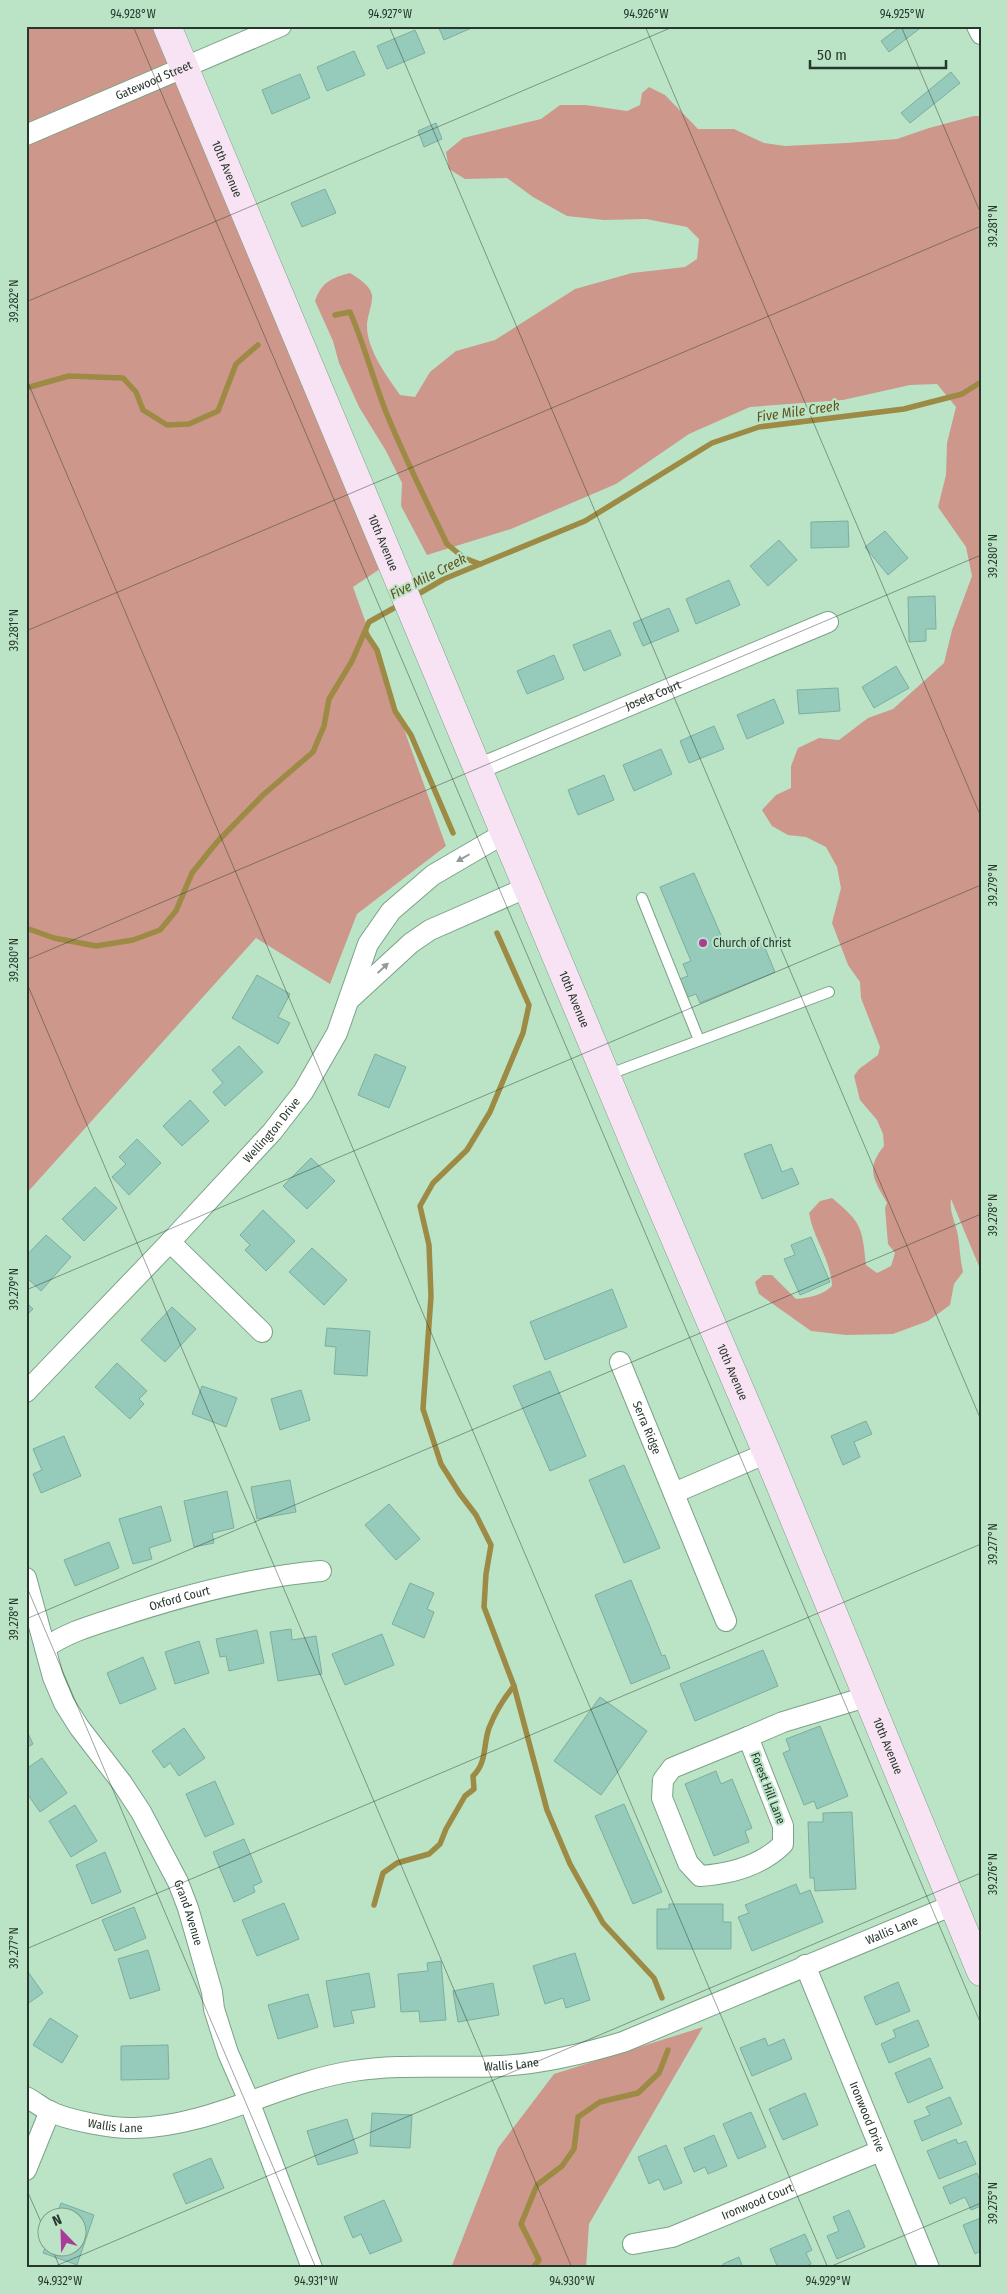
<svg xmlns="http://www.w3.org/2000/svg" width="1007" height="2294" font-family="'Fira Sans Condensed',sans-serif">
<rect width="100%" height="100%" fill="#bbe4c7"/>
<g fill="#cd988b">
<polygon points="26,26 167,26 392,561 353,587 446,846 357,914 330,984 256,938 26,1194"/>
<path d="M649 87 665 95 698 129H734L764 143 785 146 846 143 897 139 929 128 974 116H981V1271L951 1199C949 1212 956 1223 958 1236 960 1248 960 1260 963 1272L954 1284 950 1305 928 1321 893 1334 846 1335 811 1331 759 1294 755 1282 763 1275H772L796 1299C809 1298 823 1295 832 1286 831 1260 813 1238 809 1213L820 1201 832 1198C862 1223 862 1227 866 1265L877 1273 891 1266 895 1253 888 1244 885 1208 887 1203C874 1180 865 1169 884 1146L883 1134 877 1120 860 1100 854 1076 859 1069 878 1055 880 1047 861 998 860 982 848 965 832 923 841 888 837 867 826 847 806 837 788 835 772 826 762 810 776 795 791 788V766L798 748 819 738 839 740 868 718 893 709 944 663 952 630 972 576 966 547 938 507 946 475 947 443 956 407 937 384 910 385 843 400 750 407 689 434 616 484 511 529 427 555 401 506 402 483 386 451 359 407 339 363 333 341 315 301C322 282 331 278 350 273 358 278 370 285 372 295 373 304 367 316 367 326 367 350 387 376 400 395L415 397 430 372 456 351 495 340 575 289 632 273 685 267 697 259 699 239 687 227 646 219 604 220 567 216 533 197 507 178 465 179 449 169 446 152 463 138 541 119 560 105H586L627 111 640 105 642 93Z"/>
<polygon points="703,2027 589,2224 586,2268 451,2268 498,2148 554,2074"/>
</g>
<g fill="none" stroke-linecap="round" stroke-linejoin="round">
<g stroke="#9d8a44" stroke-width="5.5">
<path d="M335 315 350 312C364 344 373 379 386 412 404 457 426 500 447 544L464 558 480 564"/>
<polyline points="26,388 69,376 123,378 136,392 143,410 167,425 189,424 218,411 236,364 258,345"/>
<polyline points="413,597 444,579 585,521 712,443 759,427 904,409 962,394 981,382"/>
<polyline points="365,632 377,650 395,711 411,735 453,833"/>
<polyline points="26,928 54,938 96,946 133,940 160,930 176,911 192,873 217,842 263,795 313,752 324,726 329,699 352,661 369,622 401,604"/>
<polyline points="497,933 529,1005 523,1033 490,1112 467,1150 433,1183 420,1206 429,1245 431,1296 423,1409 441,1464 460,1494 476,1515 491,1545 486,1574 484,1607 514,1686 547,1810 570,1864 603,1923 654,1978 662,1998"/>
<path d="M374 1905 383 1873 397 1863 429 1854 440 1844 446 1829 465 1796 474 1789 473 1776C487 1763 483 1745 489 1728 495 1713 504 1698 514 1686"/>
<polyline points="533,2268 539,2260 521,2224 537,2185 562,2166 574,2149 578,2117 600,2102 638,2093 659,2073 668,2050"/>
</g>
</g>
<g fill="#96caba" stroke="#7cae9f">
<polygon points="438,26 476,26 444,40"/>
<polygon points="901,26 923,26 889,52 881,41"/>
<polygon points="415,30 425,53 387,69 377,46"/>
<polygon points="354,51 365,75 327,91 317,67"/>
<polygon points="951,72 960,83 910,123 901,113"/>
<polygon points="300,74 310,98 272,114 262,90"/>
<polygon points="436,123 442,139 424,147 418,131"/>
<polygon points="325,189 336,213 302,227 291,203"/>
<polygon points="848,521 849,547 811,548 811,522"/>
<polygon points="885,531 908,558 888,575 865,547"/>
<polygon points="779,540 797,560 768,586 750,566"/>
<polygon points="729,580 740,605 696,624 686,599"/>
<polygon points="935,596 936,629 926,629 926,641 909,642 908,597"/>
<polygon points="669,608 679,631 643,646 633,623"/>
<polygon points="610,630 621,655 584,671 573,645"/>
<polygon points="554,655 564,679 527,694 517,671"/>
<polygon points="896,666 909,688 874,708 862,687"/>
<polygon points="838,688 840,711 799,714 797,690"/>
<polygon points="774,699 784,723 747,739 737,715"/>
<polygon points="714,726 724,749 689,763 680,741"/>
<polygon points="661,749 672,774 634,791 623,765"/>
<polygon points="604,775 614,800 578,815 568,790"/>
<polygon points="694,873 727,949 760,936 775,972 700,1003 696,994 688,997 680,979 688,976 683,964 691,961 660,887"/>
<polygon points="257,975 290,994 278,1017 290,1023 278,1044 232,1018"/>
<polygon points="239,1046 263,1072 225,1106 213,1092 223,1083 212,1070"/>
<polygon points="375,1054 406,1067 389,1108 358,1095"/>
<polygon points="190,1100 209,1121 182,1146 163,1126"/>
<polygon points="137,1139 161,1163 129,1195 112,1177 126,1164 119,1157"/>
<polygon points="771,1144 782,1172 792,1168 799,1184 762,1199 744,1154"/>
<polygon points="311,1158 335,1181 307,1209 283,1186"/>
<polygon points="95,1187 117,1208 84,1241 62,1219"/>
<polygon points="263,1210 295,1241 266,1271 245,1250 250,1245 240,1235"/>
<polygon points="46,1235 71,1257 41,1291 26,1277 26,1256"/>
<polygon points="811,1237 830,1282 800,1295 784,1259 795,1255 791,1245"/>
<polygon points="312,1248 347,1280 324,1305 289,1272"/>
<polygon points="612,1289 627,1327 545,1360 530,1322"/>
<polygon points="26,1302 33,1309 26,1316"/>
<polygon points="172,1307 196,1329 165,1362 141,1340"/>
<polygon points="327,1328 370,1331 367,1376 334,1374 336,1347 325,1346"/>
<polygon points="117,1363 147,1391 139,1399 144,1404 130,1419 95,1387"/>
<polygon points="550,1371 586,1456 550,1471 513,1386"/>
<polygon points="202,1386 237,1398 226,1427 192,1414"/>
<polygon points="301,1390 310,1420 280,1430 271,1399"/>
<polygon points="866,1421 872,1434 854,1442 860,1457 843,1465 831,1436"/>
<polygon points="64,1436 81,1476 41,1493 33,1474 42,1470 33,1449"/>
<polygon points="624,1465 660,1548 624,1563 589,1480"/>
<polygon points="290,1480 296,1512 257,1519 251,1487"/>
<polygon points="227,1491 234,1528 212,1533 214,1543 194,1547 184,1501"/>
<polygon points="389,1504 420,1539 396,1560 365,1525"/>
<polygon points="161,1506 171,1541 149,1548 152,1559 133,1564 119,1519"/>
<polygon points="109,1542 119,1568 75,1586 64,1560"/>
<polygon points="631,1580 662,1656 665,1655 670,1668 631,1684 595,1595"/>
<polygon points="410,1583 434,1593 427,1609 434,1612 424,1638 392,1624"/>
<polygon points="291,1629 292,1640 316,1636 322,1674 278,1681 270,1632"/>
<polygon points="257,1630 264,1663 229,1671 226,1656 220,1657 216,1639"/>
<polygon points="382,1634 394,1665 345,1685 332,1654"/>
<polygon points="199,1641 209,1673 175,1684 165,1652"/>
<polygon points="763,1650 778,1686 695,1721 680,1684"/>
<polygon points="143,1657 156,1689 120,1704 107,1673"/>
<polygon points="600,1697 647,1731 601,1795 554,1761"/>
<polygon points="820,1726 848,1796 817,1809 814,1801 804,1805 783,1753 790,1750 786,1739"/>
<polygon points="184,1728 205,1758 179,1776 170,1763 164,1768 152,1751"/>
<polygon points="26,1729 33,1744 26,1748"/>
<polygon points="42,1758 67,1793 40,1812 26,1792 26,1769"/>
<polygon points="716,1771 721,1784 732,1779 752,1828 745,1831 749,1842 714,1856 685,1784"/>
<polygon points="215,1781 234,1824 205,1837 186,1794"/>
<polygon points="624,1804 662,1892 633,1904 595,1816"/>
<polygon points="75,1805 97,1841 71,1857 49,1821"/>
<polygon points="852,1812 856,1889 815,1891 814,1878 810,1878 808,1822 823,1822 823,1813"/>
<polygon points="244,1839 262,1882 253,1886 255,1892 234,1902 213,1852"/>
<polygon points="105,1852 121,1892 92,1904 76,1865"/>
<polygon points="796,1884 800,1894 810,1890 823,1922 752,1951 738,1917 749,1913 745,1905"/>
<polygon points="284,1903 299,1939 257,1956 242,1920"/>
<polygon points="669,1904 723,1904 723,1922 731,1922 731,1949 657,1949 657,1909 669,1909"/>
<polygon points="134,1907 146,1938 115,1951 102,1920"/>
<polygon points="148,1950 160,1990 130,1999 118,1959"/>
<polygon points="575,1953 590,2000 566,2008 563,1998 545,2004 533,1966"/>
<polygon points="441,1961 446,2020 420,2022 419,2011 401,2012 398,1974 428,1971 427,1963"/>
<polygon points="26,1969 43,1993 26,2005"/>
<polygon points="369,1973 375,2007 351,2011 354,2023 334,2027 326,1981"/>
<polygon points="898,1982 910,2011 876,2025 864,1997"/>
<polygon points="493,1983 499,2015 458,2022 453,1991"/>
<polygon points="308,1994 318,2027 278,2039 268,2005"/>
<polygon points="50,2018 78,2036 62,2063 33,2045"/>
<polygon points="918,2020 929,2046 889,2063 881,2044 896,2037 893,2030"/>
<polygon points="765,2038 768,2046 784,2039 792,2059 752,2076 740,2048"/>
<polygon points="168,2045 169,2079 121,2080 121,2046"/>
<polygon points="930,2058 943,2088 908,2103 895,2073"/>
<polygon points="805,2093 818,2125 783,2140 769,2109"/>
<polygon points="950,2097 962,2124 922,2141 914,2121 930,2115 926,2107"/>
<polygon points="751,2112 766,2147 738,2159 723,2124"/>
<polygon points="372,2113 412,2115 410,2148 370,2146"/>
<polygon points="347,2119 358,2153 318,2165 307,2131"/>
<polygon points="714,2135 727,2166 708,2174 705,2167 694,2172 684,2148"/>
<polygon points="956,2139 958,2144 966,2141 976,2164 939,2179 927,2151"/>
<polygon points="666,2145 682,2183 664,2190 659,2179 649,2184 638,2157"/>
<polygon points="211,2158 224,2188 186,2204 173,2174"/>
<polygon points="977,2173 981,2183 981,2206 971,2210 965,2197 950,2204 943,2187"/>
<polygon points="384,2200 402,2241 370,2254 361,2234 353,2238 344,2217"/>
<polygon points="61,2203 94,2215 77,2265 43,2253 48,2240 48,2246 78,2246 78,2216 56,2216"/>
<polygon points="849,2210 865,2247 837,2259 827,2236 839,2231 833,2217"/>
<polygon points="981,2218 981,2251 975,2254 963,2225"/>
<polygon points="805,2234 812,2250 806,2253 811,2264 802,2268 778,2268 770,2249"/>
<polygon points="739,2257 743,2268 724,2268 723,2264"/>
</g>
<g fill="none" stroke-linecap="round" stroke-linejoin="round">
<g stroke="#7ba287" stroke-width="12">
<g id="lane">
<polyline points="642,898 699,1040"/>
<polyline points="607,1075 829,992"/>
</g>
</g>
<g stroke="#7ba287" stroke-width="22">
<g id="street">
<polyline points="977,26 981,34"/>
<path id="s1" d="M26 135 281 26"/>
<path id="s2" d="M478 769 828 622"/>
<polyline points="349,1000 411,943 430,930 528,887"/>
<polyline points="170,1242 262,1332"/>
<path id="s3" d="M620 1362 726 1621"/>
<path id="s4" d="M26 1392 170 1242 272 1132 303 1092 337 1033 368 944 391 911 433 875 505 833"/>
<polyline points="674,1493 767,1453"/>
<path id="s5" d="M26 1578 53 1677 64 1703 79 1727 122 1783 141 1812 178 1882 188 1908 212 1992 214 2009 228 2053 249 2101 312 2268"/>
<path id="s6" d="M45 1648C66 1633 90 1626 115 1618 181 1596 252 1577 321 1571"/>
<path d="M748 1737 783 1826V1844C762 1865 730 1874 700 1876L688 1863 662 1798 663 1780 672 1768Z"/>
<polyline points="748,1737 783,1722 866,1697"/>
<path id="s7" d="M805 1965 929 2268"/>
<path id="s8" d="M26 2097C34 2101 41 2107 49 2111 67 2120 113 2129 134 2128 211 2127 277 2083 353 2071 402 2063 451 2069 500 2066 542 2064 583 2054 623 2042L953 1905"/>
<polyline points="26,2170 50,2111"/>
<path id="s9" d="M633 2244 672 2237 880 2151"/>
</g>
</g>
<g stroke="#7ba287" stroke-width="29">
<g id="secondary">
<path id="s10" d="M167 26 643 1164 767 1453 981 1972"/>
</g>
</g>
<use href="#lane" stroke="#fff" stroke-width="10"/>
<use href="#street" stroke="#fff" stroke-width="20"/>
<use href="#secondary" stroke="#f7e3f3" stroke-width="28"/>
</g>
<defs><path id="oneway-solid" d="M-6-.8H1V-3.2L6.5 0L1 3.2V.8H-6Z" transform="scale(1.25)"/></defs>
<g fill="#939b96">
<use href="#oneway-solid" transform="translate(463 858) rotate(150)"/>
<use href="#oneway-solid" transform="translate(383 968) rotate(-43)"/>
</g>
<path fill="none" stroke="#27372c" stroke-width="1" stroke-opacity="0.45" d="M133 26 981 2024M389 26 981 1420M645 26 981 817M901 26 981 214M26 302 675 26M26 378 828 2268M26 631 981 226M26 960 981 555M26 981 572 2268M26 1290 981 885M26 1585 316 2268M26 1619 981 1214M26 1949 981 1544M26 2188 48 2238M51 2246 60 2268M51 2268 981 1873M827 2268 981 2203"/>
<circle fill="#aa3b99" stroke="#bbe4c7" stroke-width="2" cx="703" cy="943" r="5"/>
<g text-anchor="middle" stroke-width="4" stroke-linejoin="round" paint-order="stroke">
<g font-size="12" fill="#27372c" stroke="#bbe4c7">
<text dy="4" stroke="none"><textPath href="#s1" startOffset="139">Gatewood Street</textPath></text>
<text dy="4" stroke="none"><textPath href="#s10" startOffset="155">10th Avenue</textPath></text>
<text dy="4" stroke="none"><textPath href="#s10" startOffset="560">10th Avenue</textPath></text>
<text dy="4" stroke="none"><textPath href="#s2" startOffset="190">Josela Court</textPath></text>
<text dy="4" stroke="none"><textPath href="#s10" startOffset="1055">10th Avenue</textPath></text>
<text dy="4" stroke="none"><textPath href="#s4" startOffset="359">Wellington Drive</textPath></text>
<text dy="4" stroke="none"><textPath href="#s10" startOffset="1460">10th Avenue</textPath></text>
<text dy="4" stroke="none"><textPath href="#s3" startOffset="71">Serra Ridge</textPath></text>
<text dy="4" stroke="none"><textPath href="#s6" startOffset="144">Oxford Court</textPath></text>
<text dy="4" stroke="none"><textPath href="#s10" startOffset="1865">10th Avenue</textPath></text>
<text transform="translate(768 1788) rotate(69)" y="4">Forest Hill Lane</text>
<text dy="4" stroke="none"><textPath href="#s5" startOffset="376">Grand Avenue</textPath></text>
<text dy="4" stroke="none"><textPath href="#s8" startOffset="905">Wallis Lane</textPath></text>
<text dy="4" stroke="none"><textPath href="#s8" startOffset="500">Wallis Lane</textPath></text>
<text dy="4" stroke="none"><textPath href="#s7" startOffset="164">Ironwood Drive</textPath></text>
<text dy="4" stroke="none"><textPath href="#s8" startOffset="95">Wallis Lane</textPath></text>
<text dy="4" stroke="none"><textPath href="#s9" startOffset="132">Ironwood Court</textPath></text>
</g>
<g font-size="12" fill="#27372c" stroke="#bbe4c7" text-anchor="start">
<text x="713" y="947">Church of Christ</text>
</g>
<g font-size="14" font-style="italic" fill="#61531e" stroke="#bbe4c7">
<text transform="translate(798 411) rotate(-8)" y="5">Five Mile Creek</text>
<text transform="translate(428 576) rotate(-27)" y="5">Five Mile Creek</text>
</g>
</g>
<rect width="1007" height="2294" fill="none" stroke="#bbe4c7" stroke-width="55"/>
<g transform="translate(62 2232) rotate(337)"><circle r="24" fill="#bbe4c7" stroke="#809f89"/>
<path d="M0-4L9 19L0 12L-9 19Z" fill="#aa3b99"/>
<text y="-8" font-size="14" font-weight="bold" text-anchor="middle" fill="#27372c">N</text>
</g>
<path d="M810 60v8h136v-8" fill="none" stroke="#27372c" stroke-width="2.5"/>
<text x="817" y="60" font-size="15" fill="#27372c" stroke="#bbe4c7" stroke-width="4" paint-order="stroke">50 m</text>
<rect x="28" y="28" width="952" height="2238" fill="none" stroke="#27372c" stroke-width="2"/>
<g font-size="12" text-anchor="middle" fill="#27372c">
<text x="133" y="18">94.928°W</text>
<text x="390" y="18">94.927°W</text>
<text x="646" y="18">94.926°W</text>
<text x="902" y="18">94.925°W</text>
<text transform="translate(993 226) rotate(-90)" y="4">39.281°N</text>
<text transform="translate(14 301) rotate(-90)" y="4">39.282°N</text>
<text transform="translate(993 556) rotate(-90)" y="4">39.280°N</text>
<text transform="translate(14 630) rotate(-90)" y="4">39.281°N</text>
<text transform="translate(993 885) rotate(-90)" y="4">39.279°N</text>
<text transform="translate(14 960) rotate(-90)" y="4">39.280°N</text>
<text transform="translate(993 1215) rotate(-90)" y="4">39.278°N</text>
<text transform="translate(14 1289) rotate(-90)" y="4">39.279°N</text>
<text transform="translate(993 1544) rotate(-90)" y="4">39.277°N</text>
<text transform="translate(14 1619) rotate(-90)" y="4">39.278°N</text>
<text transform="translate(993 1874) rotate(-90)" y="4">39.276°N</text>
<text transform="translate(14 1948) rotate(-90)" y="4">39.277°N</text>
<text transform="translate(993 2203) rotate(-90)" y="4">39.275°N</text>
<text x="60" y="2285">94.932°W</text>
<text x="316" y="2285">94.931°W</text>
<text x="572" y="2285">94.930°W</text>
<text x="828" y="2285">94.929°W</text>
</g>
</svg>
